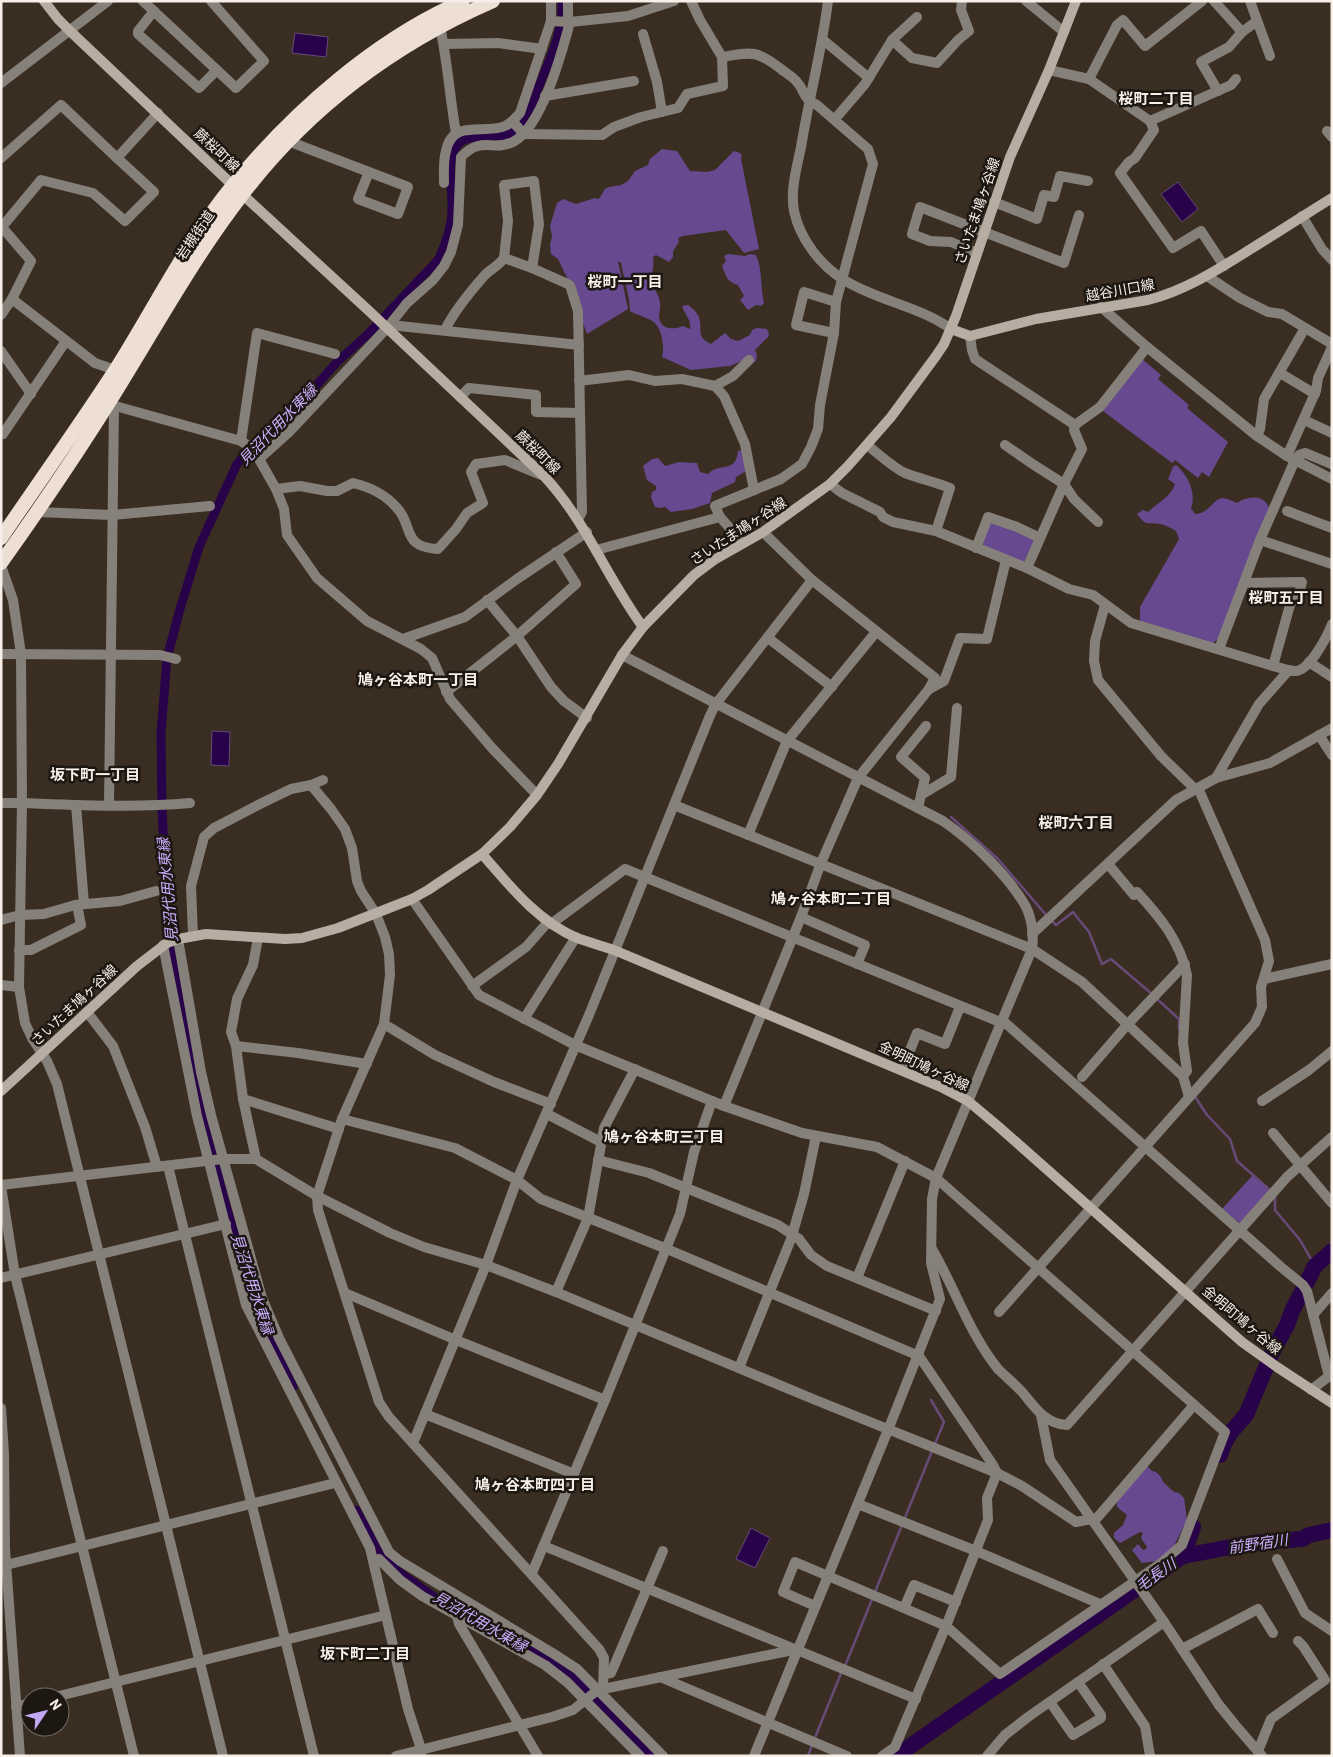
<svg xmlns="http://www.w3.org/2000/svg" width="1333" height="1757" font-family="Barlow,'Noto Sans JP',sans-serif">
<rect width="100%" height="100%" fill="#3a2e22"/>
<g fill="#66498f">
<path d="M662 149 677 151 690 171 707 172 715 170 734 151 740 153 742 156 741 159 759 249 744 253 726 230 683 236 678 238 679 242 673 251V257L669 262 656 255 653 257C655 266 650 277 653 285 655 291 660 297 660 304 661 308 659 312 659 316 660 330 673 330 683 326L690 329C691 318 685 316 682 306L688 305C692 308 697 312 699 317 703 329 695 337 711 344L725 333 731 339 738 341 750 335 752 330 757 328 767 329 769 334 768 337 755 350 757 355 756 361 749 366 742 361 730 366 691 370 662 357C665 348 662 326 652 321 646 317 637 315 630 311L629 299 621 263 618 261 628 309 587 334 583 323 574 281 568 280 558 259 551 254 550 245 552 236 550 226 557 203 563 199 576 204 595 198 599 199 605 189 609 187 621 185 628 181 635 171 648 165 650 159Z"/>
<path d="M728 254 745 256 750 254 756 255C763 270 760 287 764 303L761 306 756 305 748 310 740 300 744 296 738 285C727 282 726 276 722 266L726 261 724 256Z"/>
<polygon points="1142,359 1161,375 1158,379 1189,405 1187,408 1228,442 1209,477 1202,472 1198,478 1175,460 1172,463 1103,411"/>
<path d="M743 450 746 471 736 477 735 482 712 493 710 503 692 509 671 512 665 507 660 508 655 507 651 497 652 492 656 490V486L647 480 643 466 652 459 658 458 665 466 679 462 697 463 700 472 708 474C719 462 736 474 738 451Z"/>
<path d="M1176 465C1187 474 1197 493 1191 508L1195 514C1210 513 1212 500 1222 498 1226 498 1233 501 1237 503 1247 496 1264 494 1269 508L1220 637 1212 644 1140 622V607L1179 539 1176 531C1171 528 1165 525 1160 524 1146 522 1147 527 1137 514L1143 510 1148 512C1158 502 1170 498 1175 484L1168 479 1173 467Z"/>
<polygon points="993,521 1035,539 1024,562 984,546 982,541 988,522"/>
<polygon points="1253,1175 1270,1191 1241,1224 1222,1209"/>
<path d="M1146 1465 1152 1471 1156 1472 1161 1477 1163 1482 1174 1492 1179 1493 1184 1498 1187 1520 1172 1550 1158 1561 1142 1563 1132 1550 1138 1544 1143 1550 1146 1549 1147 1547 1141 1538 1143 1533 1140 1532 1120 1543 1114 1538V1533L1123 1525 1127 1515 1117 1507C1117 1498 1118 1480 1128 1477 1132 1476 1137 1476 1141 1475V1470Z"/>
</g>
<g fill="#280349" stroke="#664a78">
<polygon points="295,33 328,37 326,57 292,53"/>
<polygon points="1178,182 1198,209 1182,222 1161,194"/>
<polygon points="212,731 230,732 229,766 211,765"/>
<polygon points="751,1528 770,1538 755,1568 736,1559"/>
</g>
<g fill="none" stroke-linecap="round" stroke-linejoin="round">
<g stroke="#664a78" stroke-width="2.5">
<polyline points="951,817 998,859 1047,916"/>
<polyline points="1051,920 1056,925 1073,912 1089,932 1102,964 1111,959 1153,995"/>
<polyline points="1157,999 1179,1019 1179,1029"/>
<polyline points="1194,1095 1207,1115 1230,1139 1237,1161 1270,1190"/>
<polyline points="1275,1196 1275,1210 1300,1240 1315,1266"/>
<polyline points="931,1400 944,1422 934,1446"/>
<polyline points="904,1520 932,1451"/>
<polyline points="875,1592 902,1525"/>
<polyline points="845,1666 873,1597"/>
<polyline points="814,1740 842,1671"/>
<polyline points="808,1756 812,1745"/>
</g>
<g stroke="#280349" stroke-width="9">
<path d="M293 1387 263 1325 247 1281 221 1187 193 1065 168 921 162 810 161 733 167 658 180 609 199 547 237 464 247 452 258 441 291 414 337 362 367 335 438 260C446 244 452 227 452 209 453 190 446 167 455 149 465 129 491 142 507 135 514 132 520 125 524 120 531 110 534 99 538 88 549 61 564 32 562 1"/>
<polyline points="356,1510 376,1547 400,1573 437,1599 526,1646 559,1668 576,1680 650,1756"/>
</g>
<g stroke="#280349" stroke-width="16">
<polyline points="1220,1455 1224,1444 1231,1432 1246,1415 1272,1353 1287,1325 1292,1311 1315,1266 1332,1251"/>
<polyline points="1183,1556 1252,1543 1302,1539 1309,1535 1332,1530"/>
<polyline points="896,1756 1183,1556 1193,1527"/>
</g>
<g stroke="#86807a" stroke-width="10">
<polyline points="143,1 236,88 264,61 211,1"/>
<polyline points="1026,1 1064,32"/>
<polyline points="1214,1 1242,32"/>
<polyline points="1250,1 1270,56"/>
<polyline points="154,11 138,31 138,34 199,88 217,70"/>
<polyline points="551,21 570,22 628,16 674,1"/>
<polyline points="568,22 568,1"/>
<path d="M441 32C448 66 450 99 456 133"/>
<polyline points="643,34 657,82 662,112"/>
<polyline points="822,39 869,78"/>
<polyline points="892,40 912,58 937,63 958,40 969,31 961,10 962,1"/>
<polyline points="444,44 498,43 542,49"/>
<polyline points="1049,70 1089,79 1150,121"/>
<polyline points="1089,79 1117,25 1123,20 1145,46 1202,1"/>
<polyline points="1218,91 1201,62 1229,47 1242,32 1257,21"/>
<polyline points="545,96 634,81"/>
<polyline points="835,119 865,84 892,40 917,17"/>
<polyline points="513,122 524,134 602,135 614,127 641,117 678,108 687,94 723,86 722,57 700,20 691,1"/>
<polyline points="1327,131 1332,137"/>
<polyline points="288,141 408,187 398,214 358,199 369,172"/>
<polyline points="1,158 61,105 117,158"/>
<path d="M444 183C444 173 443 161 446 151 453 118 484 135 505 126 512 123 515 118 520 113L551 21V1"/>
<polyline points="994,202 1037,219 1044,195 1054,197 1060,176 1088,181"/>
<polyline points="1302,216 1322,249 1332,260"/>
<polyline points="1,226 31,261 12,299 95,363 115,370"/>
<polyline points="1,228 41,180 93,193 125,221 154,192 117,158 158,113"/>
<polyline points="977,253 951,242 930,241 912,234 920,207 1064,263 1079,215"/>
<polyline points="504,258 508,221 504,185 534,181 539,224 532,268 570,285 578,311 582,512 578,519"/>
<polyline points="1224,266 1201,231 1173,248 1120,173 1129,162 1135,158 1154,130 1150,121 1231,85 1236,79"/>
<polyline points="1207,276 1240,298 1268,312 1282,314 1332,344"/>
<polyline points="1,315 12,299"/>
<polyline points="390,325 579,345"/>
<path d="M445 330C454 311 470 292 484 276 490 269 499 266 504 258L532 268"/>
<polyline points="834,333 796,325 804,292 836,302"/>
<polyline points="970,336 972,350 975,359 1075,425"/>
<polyline points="1,351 31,394"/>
<polyline points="1280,373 1315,394"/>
<path d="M579 381 629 375 655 381 682 379 715 386 724 396 745 444 754 490 781 479 802 464 811 447 818 429 820 405 834 333 836 302 873 164 868 149 817 105C801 97 806 92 797 82 793 77 786 73 781 69 756 50 753 52 722 57"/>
<polyline points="715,386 733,376 749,360"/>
<polyline points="460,397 469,388 536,395 536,412 579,413"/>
<polyline points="108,404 241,441 247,445 259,459 276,489 284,509 287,535 317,578 367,621 421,649 432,658 450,699 492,748 537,795"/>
<polyline points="1304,420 1332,433"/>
<polyline points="1,431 3,434 66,341"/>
<polyline points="1257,436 1260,429 1264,399 1305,328"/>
<polyline points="241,441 257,333 335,354"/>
<path d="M867 445C879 454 892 467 905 473 920 479 936 482 950 488L936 531"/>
<polyline points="1005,445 1034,465 1064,484 1074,499 1098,522"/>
<polyline points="1287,456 1316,391 1318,378 1332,347"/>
<path d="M259 459 289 432 387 328 407 303 433 280 444 266 451 252 458 225 461 157C483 135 492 152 513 142 542 127 562 52 570 22"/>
<path d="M830 484 842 493 880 512 883 517 893 522 936 531 1027 568 1069 589 1093 595 1131 623 1273 666C1279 667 1290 672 1296 671 1310 670 1328 635 1332 624"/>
<path d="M276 489 300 486 327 491H337L353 483C370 487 386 495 397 508 414 526 401 547 438 549L456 529 467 513 483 503 471 472 476 464 505 460 541 475"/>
<polyline points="1287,511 1332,528"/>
<polyline points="37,512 112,515 210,506"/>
<polyline points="763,532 812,580 935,678 929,689 944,681 960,638 987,639 1006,560"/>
<polyline points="1260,540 1332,564"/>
<polyline points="743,543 720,517 715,506 754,490"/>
<polyline points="976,548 988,517 1017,527 1040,538"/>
<polyline points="596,550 720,517"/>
<polyline points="1027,568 1064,484 1082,449 1074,430 1075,425 1100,407 1147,347"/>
<polyline points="1245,583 1302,582 1300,590 1290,605 1273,666"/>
<polyline points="487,600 517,636 551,687 564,701 587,718"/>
<polyline points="1105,605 1095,641 1094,661 1098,680 1161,756 1196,790"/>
<polyline points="768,638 832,687"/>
<polyline points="403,639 465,617 517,579 587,532"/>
<polyline points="1219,649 1260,540 1295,460 1299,455 1305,453 1332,464"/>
<polyline points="1,654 160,655 176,659"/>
<polyline points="1309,662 1332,677"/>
<polyline points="446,692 517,636 576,584 556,552"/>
<polyline points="1319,735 1332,755"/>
<polyline points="1216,778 1259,704 1289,670"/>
<polyline points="921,795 925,778 901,757 926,726"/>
<path d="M22 803C78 805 135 808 190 803"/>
<polyline points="76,805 84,904"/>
<polyline points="109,805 114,406"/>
<polyline points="674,805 1032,949 1082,982 1183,1076 1189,1097"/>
<polyline points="918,808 921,795 951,777 957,708"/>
<polyline points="748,835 787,741 876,632"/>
<path d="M1108 864 1134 895 1137 892C1160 917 1180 941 1187 975L1183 1043 1187 1071 1183 1076"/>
<polyline points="412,899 479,995 575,1045 724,1106 802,1133 877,1147 936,1178 1225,1432 1182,1545 1160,1564 1000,1674 946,1626 795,1562 783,1592 815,1606"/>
<polyline points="801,917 865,945 857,964"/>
<polyline points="1,920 20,915 44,914 75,905 120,901 156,891"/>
<polyline points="551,924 625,869 1000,1022"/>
<polyline points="1032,934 1176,800 1216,778 1270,763 1332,728"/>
<polyline points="193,935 191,886 204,837 214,828 262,803 291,789 311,785"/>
<polyline points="178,939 201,1072 211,1115 262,1298 279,1338 389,1552 400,1561 554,1654 577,1669 663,1756"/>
<polyline points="163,945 197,1116 246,1305 370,1548 408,1709 421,1749 421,1756"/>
<polyline points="19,950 31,950 81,925 77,905"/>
<polyline points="1264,979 1332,964"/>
<polyline points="472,986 526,947 548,922"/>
<polyline points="87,1012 113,1046 145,1127 157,1167"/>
<polyline points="524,1019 576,937"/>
<polyline points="1002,1020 1281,1267 1303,1285 1307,1291 1329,1376"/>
<polyline points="384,1024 435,1055 494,1082 551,1104"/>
<polyline points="236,1046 298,1053 367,1064"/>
<polyline points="902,1070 917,1033 945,1044 960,1007"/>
<polyline points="1082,1077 1127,1025 1185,964"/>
<polyline points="243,1099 339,1129"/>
<polyline points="1262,1101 1309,1070 1332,1051"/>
<polyline points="724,1106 801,917 821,863 858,778 929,689"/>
<polyline points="547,1114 601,1142"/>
<polyline points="342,1119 455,1148 517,1180 541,1199 667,1249 919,1356 993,1465 997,1473 987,1498 988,1520 946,1626 895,1747 882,1756"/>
<polyline points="1273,1133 1332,1203"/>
<polyline points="256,1159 243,1099 236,1046 231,1032 237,999 253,965 258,938"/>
<polyline points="598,1160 649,1173 778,1225 799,1239 811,1255 827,1266 936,1311"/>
<polyline points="168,1166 314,1756"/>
<polyline points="1,1185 223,1159 256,1159 317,1196 390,1233 424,1247 486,1265 556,1292 813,1399 997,1473 1022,1486 1076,1522 1097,1518 1194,1405"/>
<polyline points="1,1186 15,1275 134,1756"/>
<polyline points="317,1196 342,1119 384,1024 390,975 389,954 385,937 376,914 361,891 357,881 352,848 345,829 331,809 311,785 323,780"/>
<path d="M932 1249C955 1288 969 1333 998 1369 1006 1377 1015 1384 1023 1393 1035 1408 1046 1424 1067 1425L1287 1177 1332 1137"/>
<polyline points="1,1278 226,1224"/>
<polyline points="857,1278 905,1161"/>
<polyline points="556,1292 588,1218 604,1128 635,1069"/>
<polyline points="345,1293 456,1340 605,1400"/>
<polyline points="999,1312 1255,1023 1262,1007 1261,987 1269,961 1265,940 1198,788"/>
<polyline points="1313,1315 1332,1293"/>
<polyline points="739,1368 791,1239 804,1194 816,1136"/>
<polyline points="1311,1390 1332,1374"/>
<polyline points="1,1408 4,1454 5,1548 20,1756"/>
<polyline points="425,1414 574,1474"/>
<polyline points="888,1430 940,1299 931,1263 932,1199 936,1178"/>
<polyline points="858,1504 976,1551 1100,1604"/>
<polyline points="544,1546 916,1699"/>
<polyline points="379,1559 400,1580 422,1596 545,1665 567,1682 640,1756"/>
<polyline points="1277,1559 1305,1613 1332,1631"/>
<polyline points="6,1565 335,1483"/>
<polyline points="532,1573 605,1400 680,1214 694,1152 712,1101"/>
<polyline points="904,1608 914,1585 956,1602"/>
<polyline points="457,1616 459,1624 538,1756"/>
<polyline points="1164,1622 1219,1705"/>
<polyline points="1182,1649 1258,1609 1273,1633"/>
<polyline points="1103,1664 1145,1726 1150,1756"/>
<polyline points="605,1674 611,1673 663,1551"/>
<polyline points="660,1677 847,1756"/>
<polyline points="55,1697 386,1615"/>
<polyline points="1050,1702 1073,1735 1101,1718 1101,1715 1078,1682"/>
<polyline points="16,1707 30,1703"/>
<polyline points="1258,1751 1271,1719 1325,1680 1303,1646 1298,1641"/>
<polyline points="396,1756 552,1717 573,1710 595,1692"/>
<polyline points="754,1756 798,1649"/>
<polyline points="987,1756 1005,1735 1028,1717 1164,1622 1050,1460 1041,1415"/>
</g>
<g stroke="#86807a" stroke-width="10">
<path d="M828 1C822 50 809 98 801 147 797 167 790 190 794 211 800 239 820 265 844 280 878 301 919 306 951 329"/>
<polyline points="1,83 108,1"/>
<polyline points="1101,307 1147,347 1257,436 1287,456 1332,479"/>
<polyline points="1,566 13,600 21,654 22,803 19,987 25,1023 32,1038 47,1061 57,1084 223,1756"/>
<path d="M622 655 943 821C972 841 1009 876 1026 907 1032 919 1034 936 1032 949L936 1178"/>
<polyline points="1,803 22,803"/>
<polyline points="1,985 19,987"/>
<polyline points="317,1196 318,1210 379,1402 389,1417 599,1649 604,1658 603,1689 595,1692"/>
<polyline points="413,1443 486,1265 517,1180 589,1015 709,718 715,705 812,580"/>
<polyline points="603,1689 798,1649 888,1430"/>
<polyline points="1219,1705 1236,1726 1262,1756"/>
</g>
<g stroke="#b7ada3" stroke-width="10">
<path d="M44 1 58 19 70 31 242 194 368 310 544 476C586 521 607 578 643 627"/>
<path d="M951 329 970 336 1036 319 1148 300C1187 290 1220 268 1254 247 1280 231 1306 214 1332 198"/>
<path d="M482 854C510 886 537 921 577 938 589 942 601 946 614 950L943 1088 968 1101 999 1127 1242 1342 1277 1367 1332 1403"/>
<polyline points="1,1091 137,966 167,943 178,939 206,934 285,939 302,938 338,928 412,899 428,890 482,854 510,827 537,795 558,764 622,655 643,627 694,575 714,560 763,532 830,484 848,466 891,417 936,356 944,344 956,316 1010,157 1049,70 1076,1"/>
</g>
<g stroke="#eddfd4" stroke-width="14">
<path d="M1 538C39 482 79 426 116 369 154 309 189 238 234 184 294 111 376 39 463 1"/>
<path d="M1 563C38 511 74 458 108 404 152 334 191 261 242 195 307 109 394 44 493 1"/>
</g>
</g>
<g text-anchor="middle" stroke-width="5" stroke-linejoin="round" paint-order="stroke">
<g font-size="14" fill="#f7eee7" stroke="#1d1712">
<text transform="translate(217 150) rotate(43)" y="5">蕨桜町線</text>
<text transform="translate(977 211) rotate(-71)" y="5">さいたま鳩ヶ谷線</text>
<text transform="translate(195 235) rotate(-56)" y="5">岩槻街道</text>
<text transform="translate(1120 290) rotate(-10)" y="5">越谷川口線</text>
<text transform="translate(538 452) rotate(44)" y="5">蕨桜町線</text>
<text transform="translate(738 531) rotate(-33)" y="5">さいたま鳩ヶ谷線</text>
<text transform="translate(74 1005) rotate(-43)" y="5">さいたま鳩ヶ谷線</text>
<text transform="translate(924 1066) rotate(25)" y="5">金明町鳩ヶ谷線</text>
<text transform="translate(1242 1320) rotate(40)" y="5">金明町鳩ヶ谷線</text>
</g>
<g font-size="15" font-weight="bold" fill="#f7eee7" stroke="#1d1712">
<text x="1156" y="104">桜町二丁目</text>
<text x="625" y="287">桜町一丁目</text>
<text x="1286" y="603">桜町五丁目</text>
<text x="418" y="685">鳩ヶ谷本町一丁目</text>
<text x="95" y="780">坂下町一丁目</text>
<text x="1076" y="828">桜町六丁目</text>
<text x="831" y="904">鳩ヶ谷本町二丁目</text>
<text x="664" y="1142">鳩ヶ谷本町三丁目</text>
<text x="535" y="1490">鳩ヶ谷本町四丁目</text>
<text x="365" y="1659">坂下町二丁目</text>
</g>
<g font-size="15" font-style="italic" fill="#ccadfe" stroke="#1d1712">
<text transform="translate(278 425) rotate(-46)" y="5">見沼代用水東縁</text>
<text transform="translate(168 890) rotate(-95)" y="5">見沼代用水東縁</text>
<text transform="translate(252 1284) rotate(72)" y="5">見沼代用水東縁</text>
<text transform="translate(1258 1544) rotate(-8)" y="5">前野宿川</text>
<text transform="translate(1156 1575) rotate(-35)" y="5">毛長川</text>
<text transform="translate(480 1622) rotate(30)" y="5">見沼代用水東縁</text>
</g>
</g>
<rect width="1333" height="1757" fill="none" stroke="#f7eee7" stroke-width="5"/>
<g transform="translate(45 1712) rotate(55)"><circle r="24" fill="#1d1712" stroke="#746d67"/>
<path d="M0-4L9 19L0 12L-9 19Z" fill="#c3a7f2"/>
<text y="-8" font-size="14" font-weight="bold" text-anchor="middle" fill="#f7eee7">N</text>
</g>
</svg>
